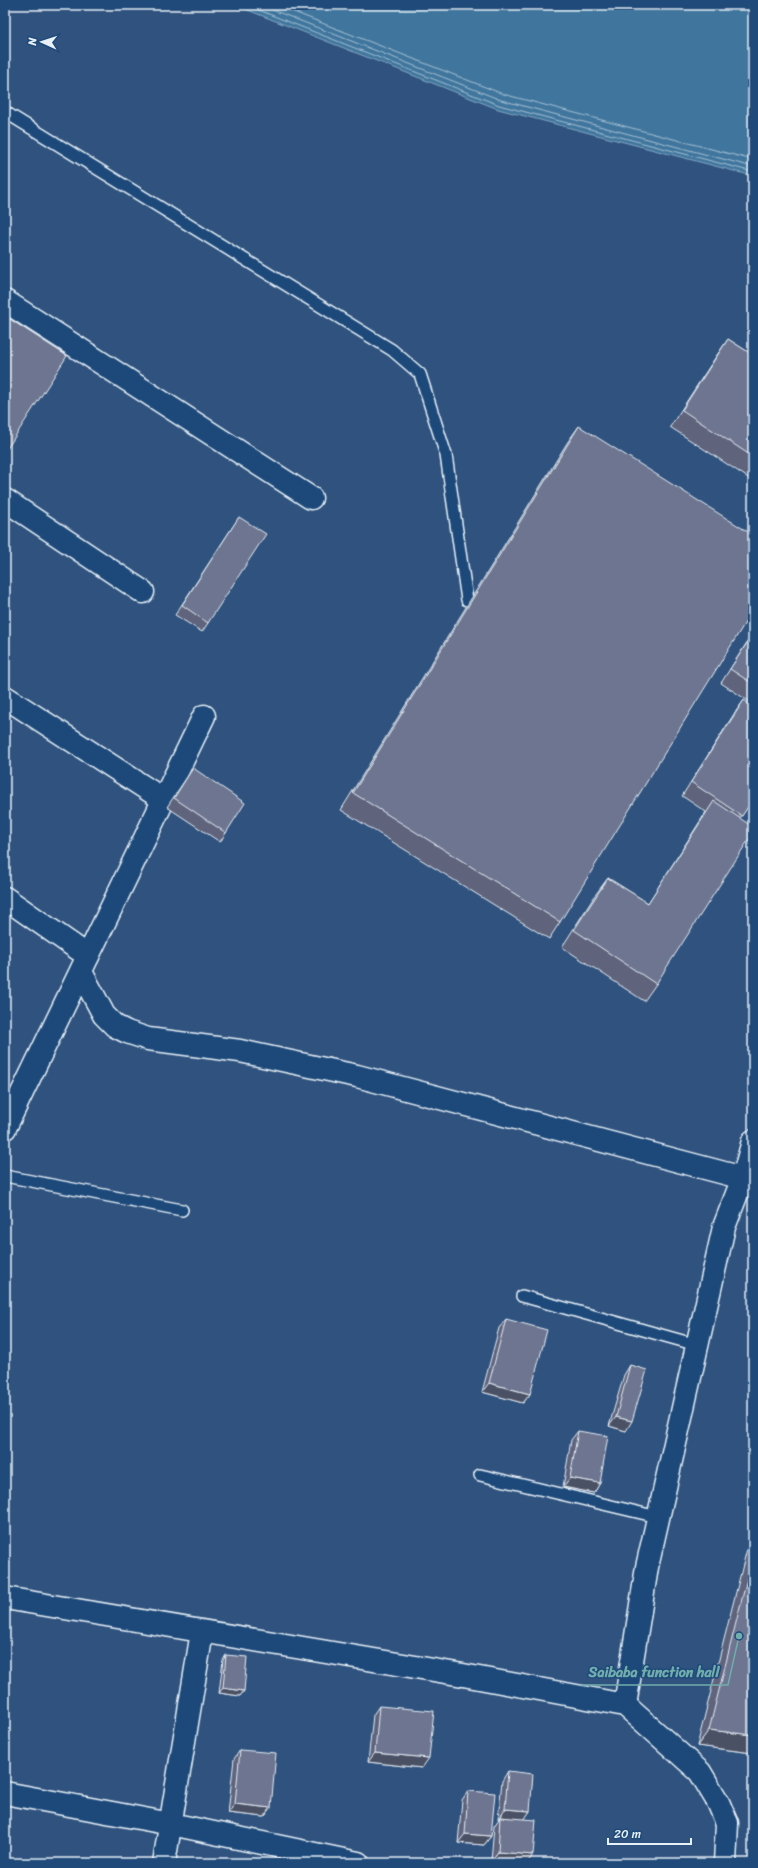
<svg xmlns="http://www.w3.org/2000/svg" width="758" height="1868" font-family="Sriracha,sans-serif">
<rect width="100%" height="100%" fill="#2f527e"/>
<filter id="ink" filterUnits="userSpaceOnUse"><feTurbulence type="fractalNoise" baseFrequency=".025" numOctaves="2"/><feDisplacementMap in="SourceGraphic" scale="8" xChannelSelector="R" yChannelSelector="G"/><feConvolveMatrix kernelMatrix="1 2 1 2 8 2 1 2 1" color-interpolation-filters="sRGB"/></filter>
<g filter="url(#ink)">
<polygon fill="#41769d" stroke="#84a7c1" points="235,5 753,5 753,176 498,109"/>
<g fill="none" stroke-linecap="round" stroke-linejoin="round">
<g stroke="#a5c0d4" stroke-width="1">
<polyline points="246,5 499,105 753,172"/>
<polyline points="260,5 501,100 753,167"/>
<polyline points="276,5 503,94 753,160"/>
</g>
<g stroke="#e8f1f8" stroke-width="14">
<g id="service">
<polyline points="5,112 392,350 420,374 446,455 467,600"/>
<polyline points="5,1176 182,1210"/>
<polyline points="522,1296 697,1345"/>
<polyline points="480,1475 658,1517"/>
</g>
</g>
<g stroke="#e8f1f8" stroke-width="25">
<g id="minor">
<polyline points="5,301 311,498"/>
<polyline points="5,500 143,592"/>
<polyline points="5,697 164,800"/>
<polyline points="5,898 88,956"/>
<polyline points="81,972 104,1015 115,1026 127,1032 148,1039 240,1051 357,1076 743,1178"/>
<polyline points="5,1128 204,716"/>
<polyline points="5,1598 463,1675 625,1705 647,1567 724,1227 743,1178 753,1141"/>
<polyline points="625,1705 700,1772 718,1802 727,1823 725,1863"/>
<polyline points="5,1793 171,1824 358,1863"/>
<polyline points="164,1863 202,1632"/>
</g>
</g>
<use href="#service" stroke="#1f4a7a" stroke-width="11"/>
<use href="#minor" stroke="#1f4a7a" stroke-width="22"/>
</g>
<g fill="#5e647c" stroke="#e8f1f8">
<polygon points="728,339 753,355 753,481 670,427 717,355"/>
<polygon points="579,426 560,922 549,939 341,810 567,443"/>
<polygon points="239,517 208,623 202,632 175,615"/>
<polygon points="753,633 753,704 721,683"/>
<polygon points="744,700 753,799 740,818 656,984 644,1001 562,947 596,894 608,878 648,903 706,812 682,796 734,714"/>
<polygon points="193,768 226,833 220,842 167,807"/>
<polygon points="506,1319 530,1394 523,1403 482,1392 499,1328"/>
<polygon points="630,1365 626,1431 609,1426 624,1375"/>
<polygon points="578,1431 600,1483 594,1493 563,1487 571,1440"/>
<polygon points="753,1525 753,1753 697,1746"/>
<polygon points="226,1655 244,1691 240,1696 219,1693 223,1660"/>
<polygon points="379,1706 422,1768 368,1762 373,1715"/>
<polygon points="240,1750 271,1808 264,1817 228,1813 234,1759"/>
<polygon points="508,1771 530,1811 491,1861 494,1826 499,1819 498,1819 502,1781"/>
<polygon points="468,1791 491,1836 484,1845 458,1843 462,1800"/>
</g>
<g fill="#4c5165" stroke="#e8f1f8">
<polygon points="489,1383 530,1394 523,1403 482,1392"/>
<polygon points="616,1417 632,1421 626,1431 609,1426"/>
<polygon points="570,1478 600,1483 594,1493 563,1487"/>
<polygon points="223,1688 244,1691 240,1696 219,1693"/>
<polygon points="709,1730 753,1735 753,1753 697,1746"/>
<polygon points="375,1753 429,1758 422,1768 368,1762"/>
<polygon points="235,1804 271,1808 264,1817 228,1813"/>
<polygon points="505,1809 530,1811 524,1820 500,1817 499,1819 498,1819"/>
<polygon points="465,1834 491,1836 484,1845 458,1843"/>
<polygon points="498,1852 533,1855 527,1863 515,1863 491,1861"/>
</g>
<g fill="#6d7490" stroke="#e8f1f8">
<polygon points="5,316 67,356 5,452"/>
<polygon points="728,339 753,355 753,457 682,410"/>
<polygon points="579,426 753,535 753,610 560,922 353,793"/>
<polygon points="239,517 266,534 208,623 182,605"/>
<polygon points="753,634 753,684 730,669"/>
<polygon points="744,700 753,707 753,799 742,816 691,782"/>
<polygon points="193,768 245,803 226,833 174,798"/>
<polygon points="714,801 753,827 753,833 656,984 574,930 608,878 648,903"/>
<polygon points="506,1319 547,1330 530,1394 489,1383"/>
<polygon points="630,1365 647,1370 632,1421 616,1417"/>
<polygon points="578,1431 608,1436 600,1483 570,1478"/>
<polygon points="753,1555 753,1735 709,1730"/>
<polygon points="226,1655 247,1657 244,1691 223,1688"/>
<polygon points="379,1706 434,1711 429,1758 375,1753"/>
<polygon points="240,1750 276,1753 271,1808 235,1804"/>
<polygon points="508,1771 533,1774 530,1811 505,1809"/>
<polygon points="468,1791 495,1793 491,1836 465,1834"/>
<polygon points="500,1817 536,1820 533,1855 498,1852"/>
</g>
</g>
<path fill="none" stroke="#71adac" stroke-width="1.5" d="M739 1636L728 1685H581"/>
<circle fill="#71adac" stroke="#1f4a7a" stroke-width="1.5" cx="739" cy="1636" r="4"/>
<g font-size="14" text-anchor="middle" font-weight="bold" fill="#71adac" stroke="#1f4a7a" stroke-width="3" stroke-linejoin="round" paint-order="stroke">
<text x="654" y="1677">Saibaba function hall</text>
</g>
<rect width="758" height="1868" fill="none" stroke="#1f4a7a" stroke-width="20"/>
<rect x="10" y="10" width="738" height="1848" fill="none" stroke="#e8f1f8" stroke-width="1.5" filter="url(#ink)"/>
<g transform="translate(42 42) rotate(273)" stroke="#1f4a7a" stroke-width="3" paint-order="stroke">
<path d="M0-3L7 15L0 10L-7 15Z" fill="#e8f1f8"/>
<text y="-6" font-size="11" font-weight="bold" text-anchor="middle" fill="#e8f1f8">N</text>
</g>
<path d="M608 1838v6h83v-6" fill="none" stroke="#e8f1f8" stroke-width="2"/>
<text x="614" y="1838" font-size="12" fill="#e8f1f8" stroke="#1f4a7a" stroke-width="3" paint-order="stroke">20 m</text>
</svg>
